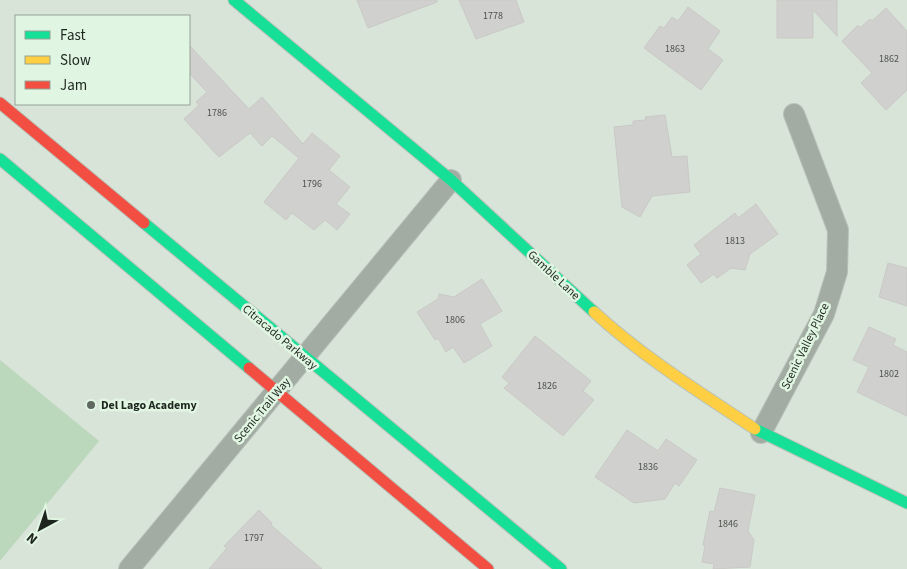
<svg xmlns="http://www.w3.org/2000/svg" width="907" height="569" font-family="'Source Sans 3',sans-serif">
<rect width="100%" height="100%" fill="#d9e4d9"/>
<polygon fill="#bbd7bc" points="0,360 99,441 0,561"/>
<g fill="#d0d0ce" stroke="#c9c9c6">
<polygon points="357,0 437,0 437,2 368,28"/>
<polygon points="459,0 516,0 524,22 476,39"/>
<polygon points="777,0 837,0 837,36 813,10 813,38 777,38"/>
<polygon points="688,7 720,31 708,49 723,60 701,90 644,48 660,26 664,28 672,17 678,21"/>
<polygon points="886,8 907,31 907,90 886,110 861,83 872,73 842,41 858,25 860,28 870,19 872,21"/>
<polygon points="189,45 249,109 262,97 303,144 312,133 340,156 329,170 350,187 336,204 350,214 337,230 325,220 314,230 292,213 286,220 264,202 299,158 272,136 262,146 250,133 219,157 184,119 199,105 196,102 207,92 189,73"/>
<polygon points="665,115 672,157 687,156 690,192 652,196 640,217 622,207 614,127 633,125 633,121 646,120 645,117"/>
<polygon points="756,204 778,234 750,254 745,270 731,268 717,278 714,274 701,283 687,265 701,254 694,245 735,213 738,218"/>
<polygon points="888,263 907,268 907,306 879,297"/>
<polygon points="482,279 502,311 480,324 492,346 464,363 453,347 446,352 438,338 435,340 417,312 438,299 439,294 454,297"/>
<polygon points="869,327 896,339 893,345 907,352 907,416 857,392 869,367 853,360"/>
<polygon points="535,336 591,381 583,391 594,400 563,436 504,388 509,383 502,377"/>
<polygon points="627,430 658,451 666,439 697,460 679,486 675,483 665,499 634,503 595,477"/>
<polygon points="720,488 755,495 748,531 754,540 750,567 713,569 714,564 702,562 705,546 703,545 710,511 714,512"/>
<polygon points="259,510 272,523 271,525 322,569 209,569 227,548 224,546"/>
</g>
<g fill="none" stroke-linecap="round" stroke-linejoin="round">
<g stroke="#b8c1b8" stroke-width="22">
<g id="street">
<polyline points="761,433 824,314 837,272 838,230 794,114"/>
<polyline points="129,569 451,180"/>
</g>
</g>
<g stroke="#b8c1b8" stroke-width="13">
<g id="fast">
<polyline points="234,0 451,180 594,312"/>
<polyline points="0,159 249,368"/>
<polyline points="144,223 561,569"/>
<polyline points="755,429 907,503"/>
</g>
</g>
<g stroke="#b8c1b8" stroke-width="13">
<path id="slow" d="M594 312C643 357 699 392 755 429"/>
</g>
<g stroke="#b8c1b8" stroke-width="13">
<g id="jam">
<polyline points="0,103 144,223"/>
<polyline points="249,368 488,569"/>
</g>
</g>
<use href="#street" stroke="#a2aca2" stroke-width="20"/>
<use href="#fast" stroke="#16e098" stroke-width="11"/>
<use href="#slow" stroke="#ffcf43" stroke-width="11"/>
<use href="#jam" stroke="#f24e42" stroke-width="11"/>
</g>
<circle fill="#5f685f" stroke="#e1f6e2" stroke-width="2" cx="91" cy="405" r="5"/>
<g text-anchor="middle" stroke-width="5" stroke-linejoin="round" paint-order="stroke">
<g font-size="10" fill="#4c524c">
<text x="493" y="19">1778</text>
<text x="675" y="52">1863</text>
<text x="889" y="62">1862</text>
<text x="217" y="116">1786</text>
<text x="312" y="187">1796</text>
<text x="735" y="244">1813</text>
<text x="455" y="323">1806</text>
<text x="889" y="377">1802</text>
<text x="547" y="389">1826</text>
<text x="648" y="470">1836</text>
<text x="728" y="527">1846</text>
<text x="254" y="541">1797</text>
</g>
<g font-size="12" fill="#1d251e" stroke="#e1f6e2">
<text transform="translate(554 275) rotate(43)" y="4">Gamble Lane</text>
<text transform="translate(280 337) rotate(40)" y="4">Citracado Parkway</text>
<text transform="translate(805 346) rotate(-64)" y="4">Scenic Valley Place</text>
<text transform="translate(262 410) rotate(-50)" y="4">Scenic Trail Way</text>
</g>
<g font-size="12" font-weight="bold" fill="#1d251e" stroke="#e1f6e2" text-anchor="start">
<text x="101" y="409">Del Lago Academy</text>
</g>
</g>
<rect x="15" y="15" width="175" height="90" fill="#e1f6e2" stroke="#93a294"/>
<rect x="25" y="31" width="25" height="8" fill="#16e098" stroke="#93a294"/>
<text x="60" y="40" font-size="15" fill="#1d251e">Fast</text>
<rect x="25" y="56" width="25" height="8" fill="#ffcf43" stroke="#93a294"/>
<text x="60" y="65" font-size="15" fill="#1d251e">Slow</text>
<rect x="25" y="81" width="25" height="8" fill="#f24e42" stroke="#93a294"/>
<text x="60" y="90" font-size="15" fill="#1d251e">Jam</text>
<g transform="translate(40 529) rotate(220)" stroke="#e1f6e2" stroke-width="4" paint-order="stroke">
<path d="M0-4L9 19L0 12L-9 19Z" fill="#1d251e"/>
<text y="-8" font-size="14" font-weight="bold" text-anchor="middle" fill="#1d251e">N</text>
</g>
</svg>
